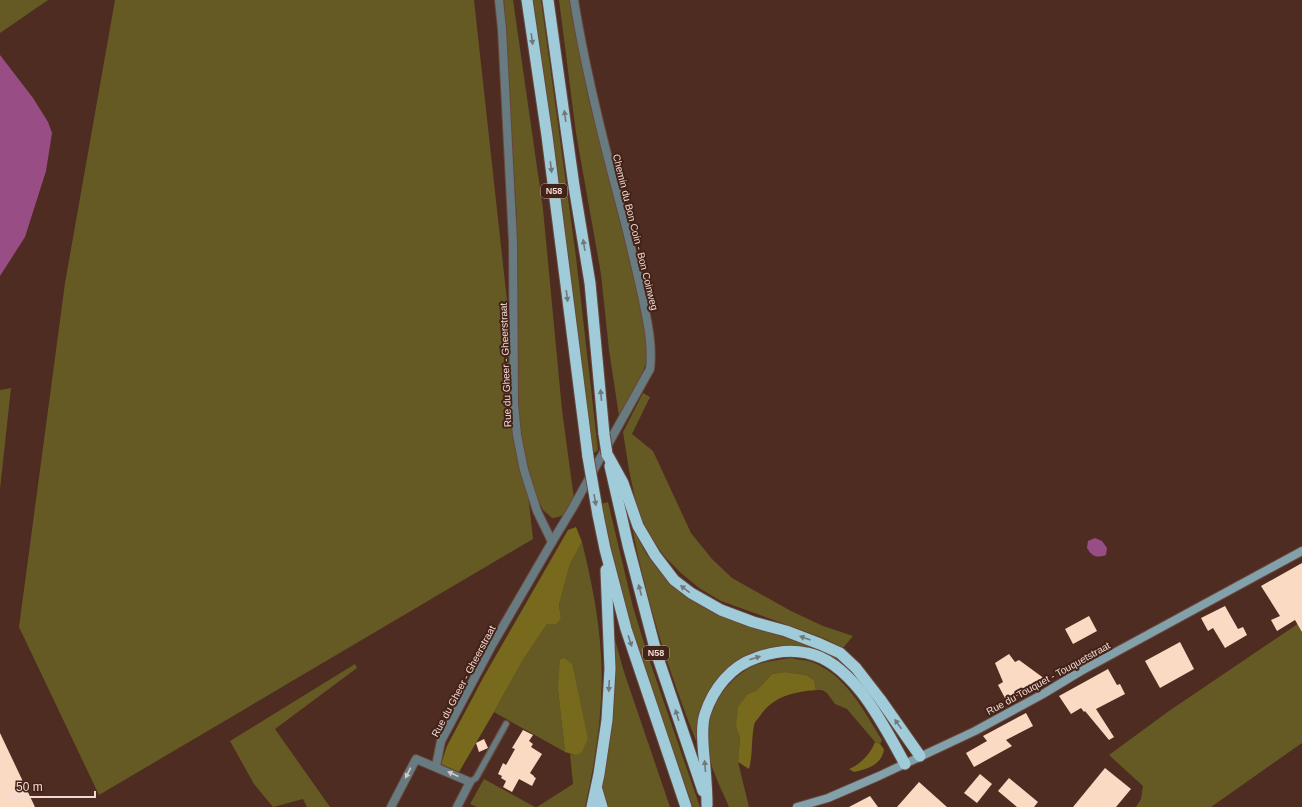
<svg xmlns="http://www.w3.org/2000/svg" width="1302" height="807" font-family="Helvetica,sans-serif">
<rect width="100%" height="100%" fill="#4e2c22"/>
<g fill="#655a23">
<polygon points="0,0 48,0 0,33"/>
<path d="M115 0H474L518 401 517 322V222L504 0H513L543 209 562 410 574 499C568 511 567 516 552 518L543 510 535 494 523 449 533 539 99 795 19 627 65 283Z"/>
<polygon points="532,0 541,0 576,257 598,450 592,455"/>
<polygon points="559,0 569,0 588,96 627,250 640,306 648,352 647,361 635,391 619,416 609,350 601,274 576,133"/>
<polygon points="11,388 0,489 0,390"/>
<polygon points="643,393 650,397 632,434 653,451 691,533 712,559 732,578 791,611 823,626 853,636 843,648 826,639 721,601 699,588 682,574 664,556 648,533 638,512 629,470 623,432"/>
<polygon points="608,502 633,607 647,653 700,807 693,807 649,684 625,607 601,504"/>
<path d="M632 527 647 555 672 585 701 605 719 615 756 628 817 648 837 658 857 675 895 729 892 730 862 687 814 652 744 659 699 718 696 741C669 672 646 600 632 527Z"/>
<path d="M582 542C591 579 599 617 601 656 604 706 596 758 585 807H537L573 784 570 754 575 755 588 739 585 728 558 690 565 752 494 712 523 660 547 624 561 618 559 605 570 564Z"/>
<polygon points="1302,621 1302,743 1211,807 1136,807 1141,799 1143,786 1109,755 1169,711"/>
<polygon points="610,622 624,672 670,807 606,807 602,796"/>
<path d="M791 658C798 660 806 660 812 662 846 675 864 711 882 740L880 744 875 742 847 709 835 704 827 693 822 690H816L814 680 806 675 785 672 772 674 757 690 748 694 736 727 740 738 738 762 749 807H729C723 792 713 774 710 759 708 748 706 736 708 725 712 700 732 676 755 665 767 661 779 660 791 658Z"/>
<polygon points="355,664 357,668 275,729 330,807 307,807 303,799 273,807 254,784 230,741"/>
<polygon points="484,779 535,807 477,807 470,804"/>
</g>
<g fill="#786a1d">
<polygon points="576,527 582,542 570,564 559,605 561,618 556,624 547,624 523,660 494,712 459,772 441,764 447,746 483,678 568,530"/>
<polygon points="564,658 572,664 588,739 581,753 575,755 565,752 558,690 560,660"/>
<path d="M785 672 806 675 814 680 816 690C794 692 773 696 760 716 758 719 754 722 754 726 751 740 753 755 749 769L738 762 740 738 736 727 738 707 748 694 757 690 772 674Z"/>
<path d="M875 742 880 744 884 749C882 765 867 769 854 772L849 769C860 765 871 753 875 742Z"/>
</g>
<g fill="#984e84">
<polygon points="0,55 33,98 48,122 52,133 46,171 25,237 0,276"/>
<path d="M1095 538 1102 541 1107 548 1106 555C1097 558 1092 557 1087 548L1088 541Z"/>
</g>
<g fill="#fadac2">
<polygon points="1302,563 1302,632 1295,620 1277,631 1271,620 1280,616 1261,586"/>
<polygon points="1225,606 1238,629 1243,627 1247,635 1225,648 1213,628 1208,631 1201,618"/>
<polygon points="1089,616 1097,631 1073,644 1065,629"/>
<polygon points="1180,642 1194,669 1160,688 1145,661"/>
<polygon points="1009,654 1015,662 1019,660 1045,679 1013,698 1012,696 1006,700 998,685 1003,682 995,663"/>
<polygon points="1108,669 1117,685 1120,684 1125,694 1096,709 1114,737 1109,740 1085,711 1084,712 1081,708 1071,714 1059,696"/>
<polygon points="1026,713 1033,726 1006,740 1012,746 974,767 966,753 987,741 983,736"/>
<polygon points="523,730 533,735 529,741 533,744 531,747 542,754 530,773 534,776 534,777 536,778 532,786 519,779 512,792 503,787 506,781 501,778 502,776 498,774 503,763 506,765 515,749 512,748"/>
<polygon points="0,733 35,807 0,807"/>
<polygon points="484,739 488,748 479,752 476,743"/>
<polygon points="1105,768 1131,789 1116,807 1073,807"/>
<polygon points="980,774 992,784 977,803 964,793"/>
<polygon points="1009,778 1038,802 1034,807 1017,807 998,791"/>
<polygon points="919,782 947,807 897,807"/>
<polygon points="870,796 878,807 849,807"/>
</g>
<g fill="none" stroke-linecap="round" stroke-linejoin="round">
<g stroke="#68483e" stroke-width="8">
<polyline id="service" points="470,782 476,778 506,724"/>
</g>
<g stroke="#68483e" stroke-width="10">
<g id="minor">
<polyline points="499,0 502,29 513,242 514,404 517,435 524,470 537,511 552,542"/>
<path d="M436 766 441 741 491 647 552 542 572 509 650 369C653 344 647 320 642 295 635 264 628 234 620 204 602 137 585 69 574 0"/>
<polyline points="391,807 416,759 470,782 457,807"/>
</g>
</g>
<g stroke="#68483e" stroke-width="10">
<polyline id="secondary" points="797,807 828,798 879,776 975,731 1043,694 1081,671 1302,551"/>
</g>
<g stroke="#68483e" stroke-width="13">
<g id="trunk">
<polyline points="527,0 547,136 588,457"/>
<polyline points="548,0 574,186 590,283 604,434"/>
<polyline points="607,454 623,483 638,526 655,555 674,580 691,593 721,610 753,622 786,631 820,644 840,653 856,668 880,699 920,756"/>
<polyline points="610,466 628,545 656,652 703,791"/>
<polyline points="598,515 605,549 626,629 686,807"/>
<polyline points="597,790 602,807"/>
<path d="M707 805C707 793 706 780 705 768 704 753 700 729 705 714 713 689 731 666 756 658 772 652 790 649 807 653 853 662 884 726 905 764"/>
<polyline points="592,807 599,774 607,720 610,669 606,570"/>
</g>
</g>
<use href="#service" stroke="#687b81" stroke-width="5.5"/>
<use href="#minor" stroke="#687b81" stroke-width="8"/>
<use href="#secondary" stroke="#83a1ab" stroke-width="8"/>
<use href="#trunk" stroke="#a0ccda" stroke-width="11"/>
<g stroke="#68483e" stroke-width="13" stroke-linecap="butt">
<g id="trunk-bridge">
<polyline points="604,434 607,454"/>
<polyline points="588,457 598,515"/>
</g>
</g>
<use href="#trunk-bridge" stroke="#a0ccda" stroke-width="11"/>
</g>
<defs><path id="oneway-solid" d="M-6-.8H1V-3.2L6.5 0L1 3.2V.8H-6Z"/></defs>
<g fill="#727779">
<use href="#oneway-solid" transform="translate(532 39) rotate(82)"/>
<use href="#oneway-solid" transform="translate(565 116) rotate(-98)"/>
<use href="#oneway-solid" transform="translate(551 167) rotate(83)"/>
<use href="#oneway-solid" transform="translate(584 245) rotate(-99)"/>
<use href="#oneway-solid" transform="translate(567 296) rotate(83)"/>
<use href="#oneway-solid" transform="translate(601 395) rotate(-95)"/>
<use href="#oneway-solid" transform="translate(595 500) rotate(80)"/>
<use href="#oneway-solid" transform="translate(685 589) rotate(-142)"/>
<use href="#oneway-solid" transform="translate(640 590) rotate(-105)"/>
<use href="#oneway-solid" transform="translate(805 638) rotate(-160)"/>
<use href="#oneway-solid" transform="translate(630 641) rotate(72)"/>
<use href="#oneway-solid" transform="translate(755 658) rotate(-18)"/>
<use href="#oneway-solid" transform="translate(609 686) rotate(93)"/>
<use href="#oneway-solid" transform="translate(677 715) rotate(-108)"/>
<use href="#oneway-solid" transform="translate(898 724) rotate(-125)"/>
<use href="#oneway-solid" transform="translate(705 766) rotate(-95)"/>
</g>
<g fill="#d5c7c3">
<use href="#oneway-solid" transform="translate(408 773) rotate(117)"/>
<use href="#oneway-solid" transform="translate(453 774) rotate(-156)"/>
</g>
<g text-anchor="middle" stroke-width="4" stroke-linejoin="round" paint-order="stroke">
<g fill="#432218" stroke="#bca39b" stroke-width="1">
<rect x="541" y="184" width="26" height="14" rx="3"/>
<rect x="643" y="646" width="26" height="14" rx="3"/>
</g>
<g font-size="9" font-weight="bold" fill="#f0dad3">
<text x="554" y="194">N58</text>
<text x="656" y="656">N58</text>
</g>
<g font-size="10" fill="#f0dad3" stroke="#432218">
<text transform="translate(636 232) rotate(76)" y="4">Chemin du Bon Coin - Bon Coinweg</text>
<text transform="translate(505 365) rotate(-92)" y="4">Rue du Gheer - Gheerstraat</text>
<text transform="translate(1048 678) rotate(-29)" y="4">Rue du Touquet - Touquetstraat</text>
<text transform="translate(463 681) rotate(-62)" y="4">Rue du Gheer - Gheerstraat</text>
</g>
</g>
<path d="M10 791v6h85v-6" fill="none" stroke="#f0dad3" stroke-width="2"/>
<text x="16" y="791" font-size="12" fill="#f0dad3" stroke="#432218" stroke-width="3" paint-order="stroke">50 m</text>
</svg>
